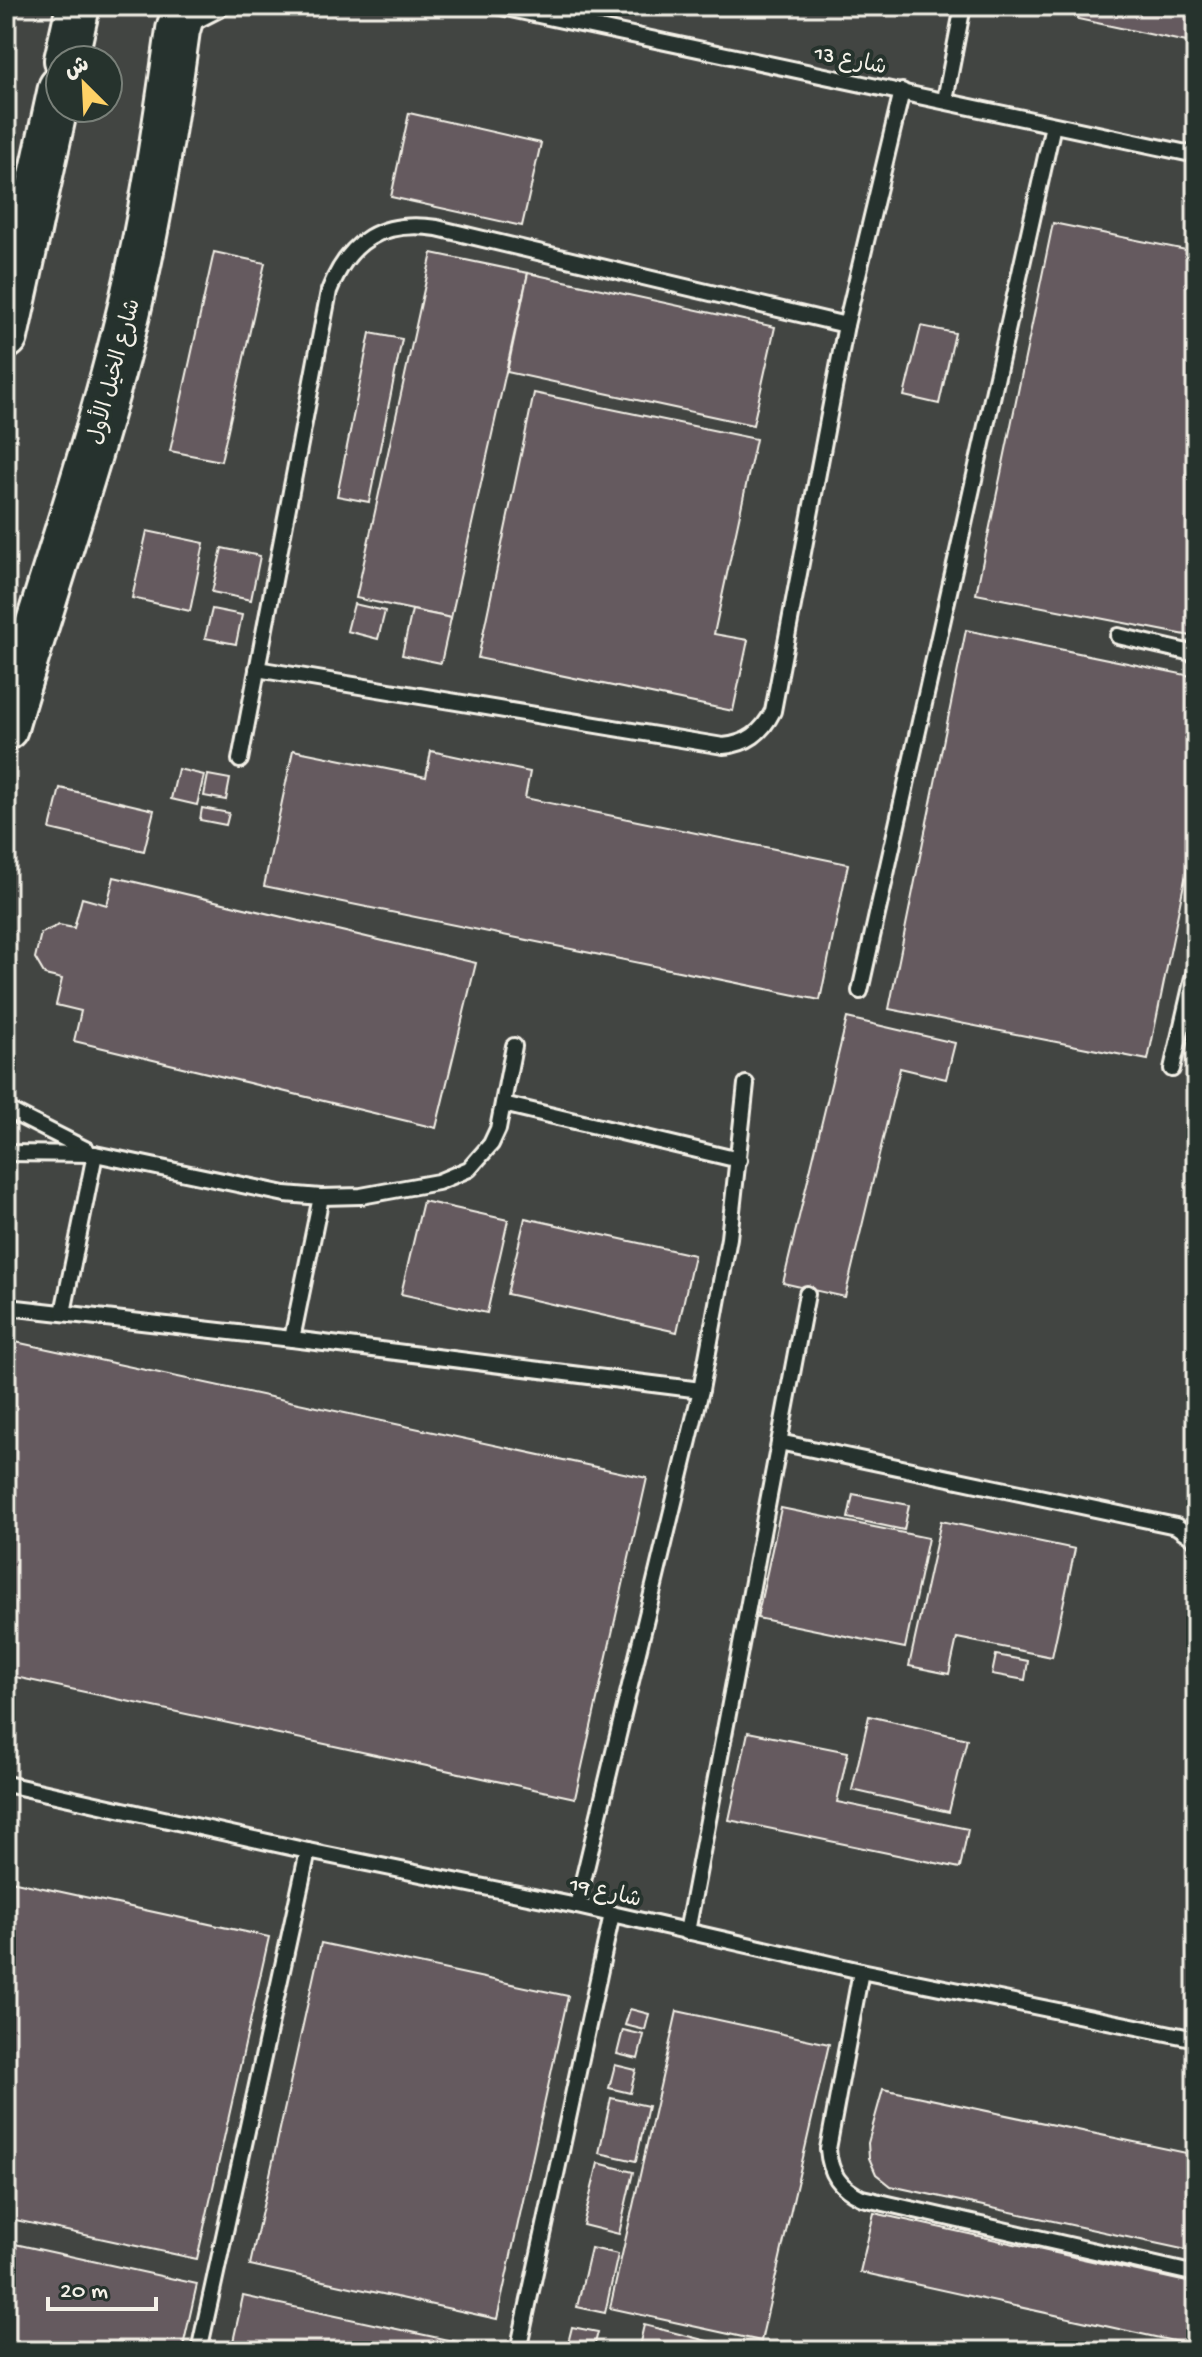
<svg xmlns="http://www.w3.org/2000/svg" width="1202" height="2357" font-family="'Gochi Hand','Playpen Sans Arabic',sans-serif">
<rect width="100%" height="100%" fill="#333b37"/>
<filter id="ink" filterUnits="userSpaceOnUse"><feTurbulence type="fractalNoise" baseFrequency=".0125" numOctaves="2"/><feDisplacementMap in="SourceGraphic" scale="16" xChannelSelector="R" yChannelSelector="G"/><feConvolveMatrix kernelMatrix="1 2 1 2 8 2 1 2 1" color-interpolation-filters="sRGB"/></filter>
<g filter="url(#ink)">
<path fill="#424443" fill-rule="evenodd" d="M6 6H1196V2351H6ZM60 60H108V108H60Z"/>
<g fill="#655a5e" stroke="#f4f1e8" stroke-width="2">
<polygon points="1081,6 1196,6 1196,44 1078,19"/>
<polygon points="409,113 541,143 522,226 391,197"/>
<polygon points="1053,223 1196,252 1196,637 976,594"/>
<polygon points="214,252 265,263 221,461 170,451"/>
<polygon points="432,253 528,273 451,618 356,598"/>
<polygon points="528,273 775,327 753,425 507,372"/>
<polygon points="921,326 955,333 939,404 904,396"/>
<polygon points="370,333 402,339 369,502 337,496"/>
<polygon points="534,393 756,439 714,634 748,640 733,711 478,658"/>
<polygon points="147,531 204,543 190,611 132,598"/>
<polygon points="222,548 260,556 251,600 212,592"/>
<polygon points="354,604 385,611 378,639 347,631"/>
<polygon points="212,609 242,615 236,644 205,638"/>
<polygon points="412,610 451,618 441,663 402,655"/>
<polygon points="966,630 1196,677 1196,825 1148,1060 889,1009"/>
<polygon points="293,750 426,777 431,751 530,772 525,798 848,864 820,1000 264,886"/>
<polygon points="178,769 204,775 197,805 171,799"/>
<polygon points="208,775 230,779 226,800 204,796"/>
<polygon points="60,788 154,810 144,851 50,829"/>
<polygon points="202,808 229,813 226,825 200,820"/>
<polygon points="114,877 476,963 436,1128 74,1041 81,1011 56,1005 62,979 45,975 35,958 41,933 59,925 74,928 82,898 107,905"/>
<polygon points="847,1018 955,1043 946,1079 900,1068 845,1297 783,1283"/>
<polygon points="423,1201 508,1220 487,1313 401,1294"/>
<polygon points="525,1218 694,1255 677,1332 507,1294"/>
<polygon points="6,1340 647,1478 575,1798 6,1675"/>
<polygon points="853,1494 909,1505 904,1530 848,1518"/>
<polygon points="781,1508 928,1538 905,1648 757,1618"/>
<polygon points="941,1521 1075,1549 1052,1657 957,1638 949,1674 909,1666"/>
<polygon points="996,1655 1028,1661 1025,1680 992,1674"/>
<polygon points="869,1716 967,1739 949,1812 852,1790"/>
<polygon points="748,1732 848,1752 837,1802 968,1829 960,1868 729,1820"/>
<polygon points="11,1881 269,1937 197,2259 6,2218 6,1904"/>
<polygon points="321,1943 568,1996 497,2319 250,2265"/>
<polygon points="630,2009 649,2014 645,2030 625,2025"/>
<polygon points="677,2011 829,2044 761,2341 610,2308"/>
<polygon points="623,2030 644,2035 638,2059 617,2054"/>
<polygon points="615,2065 636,2070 630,2093 609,2088"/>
<polygon points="883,2089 1196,2155 1196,2252 891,2186 876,2174 869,2158 868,2143"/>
<polygon points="611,2098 648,2106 636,2161 599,2153"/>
<polygon points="598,2163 633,2172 619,2234 583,2225"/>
<polygon points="874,2213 1196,2284 1196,2346 860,2272"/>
<polygon points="6,2242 197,2284 182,2351 6,2351"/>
<polygon points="591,2248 618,2254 605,2313 577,2307"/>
<polygon points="243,2296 490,2349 489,2351 231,2351"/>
<polygon points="644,2325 719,2344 717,2351 638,2351"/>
<polygon points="572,2327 598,2332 593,2351 566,2351"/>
</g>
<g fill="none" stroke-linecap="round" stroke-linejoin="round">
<g stroke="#f4f1e8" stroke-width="20">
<g id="lane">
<polyline points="496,6 1196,155"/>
<polyline points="190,24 225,6"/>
<polyline points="945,100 963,6"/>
<polyline points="1118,636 1196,654"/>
<path d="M257 669 723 746C747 744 762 733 773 711L846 325 902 91"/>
<path d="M240 760 329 291C349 240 382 220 437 228L846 325"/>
<polyline points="860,991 1053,125"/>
<polyline points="1172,1069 1196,965"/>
<polyline points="503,1104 739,1160"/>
<polyline points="6,1109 87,1150"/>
<polyline points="6,1153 95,1154 285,1194 321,1197 361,1196 438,1182 469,1169 491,1144 498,1129 514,1046"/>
<polyline points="6,1310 17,1308 292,1339 701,1390"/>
<polyline points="63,1313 95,1154"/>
<polyline points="292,1339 321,1197"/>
<polyline points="779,1442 1176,1526 1196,1540"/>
<polyline points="6,1784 308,1851 577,1906 861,1971 1196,2039"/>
<polyline points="577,1906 701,1390 729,1238 746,1084"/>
<polyline points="687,1932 807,1294"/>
<path d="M861 1971 828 2149C830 2174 840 2188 862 2198L1196 2274"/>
<polyline points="199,2351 308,1851"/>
<polyline points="518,2351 612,1914"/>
</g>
</g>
<g stroke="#f4f1e8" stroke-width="48">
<g id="secondary">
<polyline points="66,60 78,6"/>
<polyline points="6,337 60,88"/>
<path d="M6 728C46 589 96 451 129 310 151 217 165 124 178 30L185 6"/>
</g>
</g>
<use href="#lane" stroke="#26332d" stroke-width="14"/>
<use href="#secondary" stroke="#26332d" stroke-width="42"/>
</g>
</g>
<g text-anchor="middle" stroke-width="8" stroke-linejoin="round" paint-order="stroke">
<g font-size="22" fill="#f4f1e8" stroke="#26332d">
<text transform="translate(851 58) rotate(12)" y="8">شارع 13</text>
<text transform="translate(112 371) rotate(-75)" y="8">شارع الخيل الأول</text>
<text transform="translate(606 1890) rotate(13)" y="8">شارع 19</text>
</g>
</g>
<rect width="1202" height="2357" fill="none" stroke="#26332d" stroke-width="32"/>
<rect x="16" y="16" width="1170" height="2325" fill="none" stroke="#f4f1e8" stroke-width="3" filter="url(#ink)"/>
<g transform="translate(84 84) rotate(336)"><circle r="38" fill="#26332d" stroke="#787f78" stroke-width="2"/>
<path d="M0-6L14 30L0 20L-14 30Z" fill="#ffd166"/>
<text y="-12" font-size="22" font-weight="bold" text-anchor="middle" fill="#f4f1e8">ش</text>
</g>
<path d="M48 2297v12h108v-12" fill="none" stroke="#f4f1e8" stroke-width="4"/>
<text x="60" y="2297" font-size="24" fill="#f4f1e8" stroke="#26332d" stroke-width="6" paint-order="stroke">20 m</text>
</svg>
